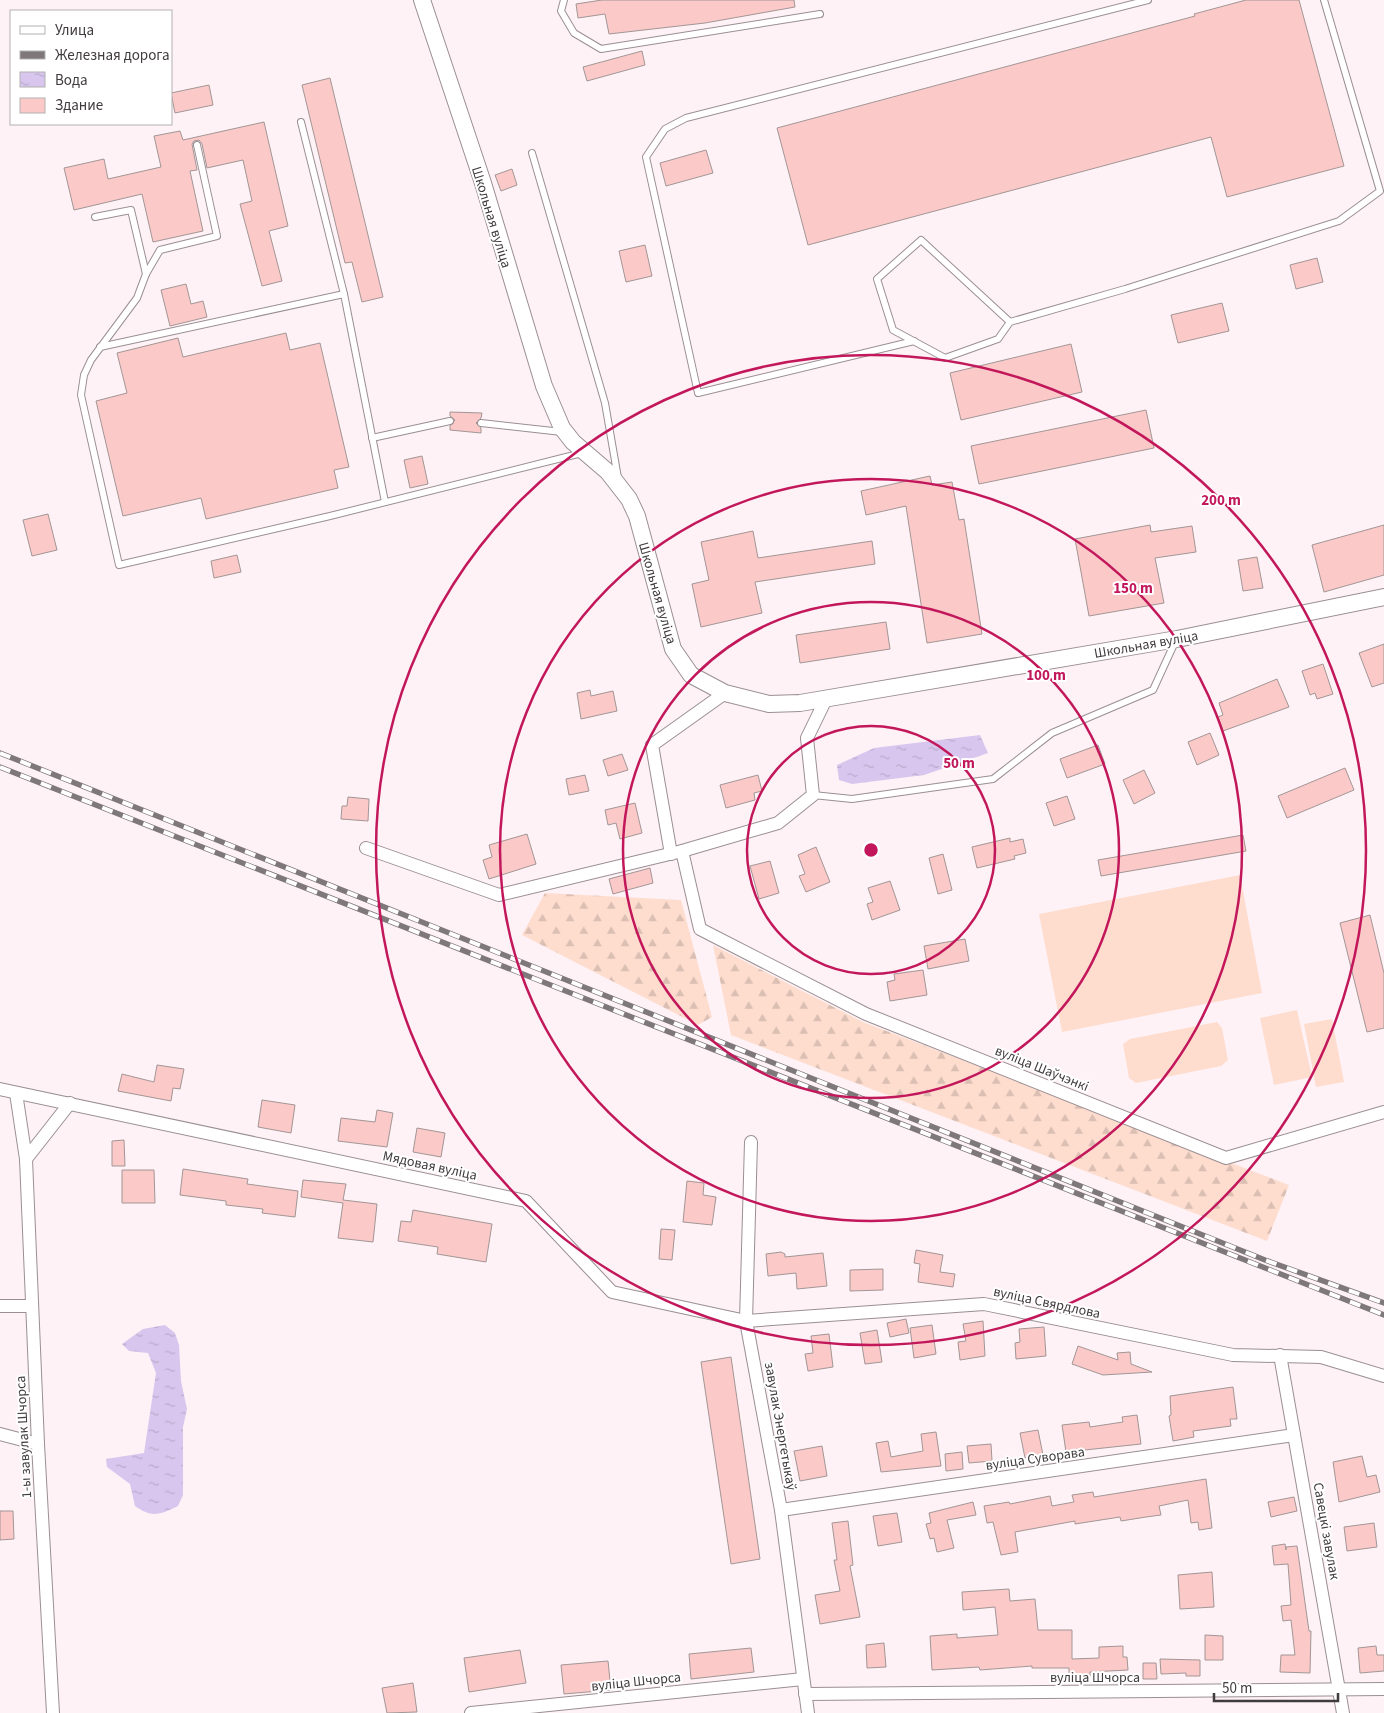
<svg xmlns="http://www.w3.org/2000/svg" width="1384" height="1713" font-family="'Source Sans 3',sans-serif">
<defs>
<pattern id="forest-firs" width="22" height="20" patternUnits="userSpaceOnUse" patternTransform="scale(1.25)"><rect width="22" height="20" fill="#feddcf"/><path d="M5 1l3.5 6h-7zM16 11l3.5 6h-7z" fill="#dbbfb3"/></pattern>
<pattern id="water-ripples" width="26" height="14" patternUnits="userSpaceOnUse" patternTransform="scale(1.25)"><rect width="26" height="14" fill="#d8c6ee"/><path d="M2 4q2-2 4 0t4 0M15 11q2-2 4 0t4 0" fill="none" stroke="#baabcd"/></pattern>
</defs>
<rect width="100%" height="100%" fill="#fef2f6"/>
<g fill="#feddcf">
<polygon points="1240,875 1262,993 1062,1032 1039,914"/>
<polygon points="1297,1010 1312,1077 1274,1085 1260,1018"/>
<polygon points="1332,1019 1344,1082 1316,1087 1304,1024"/>
<polygon points="1217,1022 1222,1028 1228,1060 1221,1066 1136,1083 1129,1078 1123,1044 1130,1039"/>
</g>
<g fill="url(#forest-firs)">
<polygon points="545,893 681,900 712,1017 698,1025 522,935"/>
<polygon points="713,945 863,1022 1289,1185 1267,1241 731,1035"/>
</g>
<g fill="url(#water-ripples)">
<polygon points="980,735 988,753 924,775 852,784 839,780 837,765 874,748"/>
<path d="M165 1325 175 1333 179 1345 181 1381 187 1409 183 1427V1495L178 1506C160 1515 152 1518 135 1506L130 1484 107 1467 106 1459 144 1453 156 1373 148 1353 129 1351 122 1344 143 1329Z"/>
</g>
<g fill="#fbc9c8" stroke="#a29696">
<polygon points="602,0 794,0 795,7 705,23 609,34 605,14 578,18 576,4"/>
<polygon points="1246,0 1299,0 1344,166 1227,197 1211,137 808,245 777,128 1195,16 1194,14"/>
<polygon points="642,51 645,65 587,81 583,67"/>
<polygon points="330,78 383,297 362,302 352,262 345,263 302,85"/>
<polygon points="209,85 213,105 175,113 171,93"/>
<polygon points="264,122 288,226 269,231 282,281 262,286 240,204 252,201 243,160 207,168 202,144 199,140 194,141 192,144 197,170 190,171 203,231 153,242 142,194 74,210 64,168 104,159 108,179 161,167 154,136 180,131 183,140"/>
<polygon points="706,150 713,173 666,186 660,163"/>
<polygon points="512,169 517,185 501,191 495,175"/>
<polygon points="645,245 652,276 626,282 619,251"/>
<polygon points="1317,258 1323,282 1296,289 1290,265"/>
<polygon points="186,284 191,304 203,301 207,317 170,326 161,290"/>
<polygon points="1222,303 1229,331 1178,343 1171,315"/>
<polygon points="286,333 290,350 320,343 349,467 334,470 338,488 206,519 201,498 123,516 96,401 127,393 117,353 178,338 183,357"/>
<polygon points="1071,344 1082,392 961,420 950,373"/>
<polygon points="1146,410 1154,448 979,484 971,446"/>
<polygon points="450,412 482,413 481,418 476,423 481,428 481,433 450,430 450,426 455,420 450,416"/>
<polygon points="422,456 428,484 410,488 404,460"/>
<polygon points="930,476 932,485 952,482 959,520 964,519 982,634 927,643 906,506 866,515 861,491"/>
<polygon points="48,514 57,550 32,556 23,520"/>
<polygon points="1150,525 1151,532 1192,526 1196,552 1155,558 1164,603 1089,616 1075,539"/>
<polygon points="1384,525 1384,575 1324,592 1312,545"/>
<polygon points="753,531 758,558 872,541 875,564 755,582 762,613 701,627 692,584 709,580 701,542"/>
<polygon points="237,555 241,572 214,578 211,561"/>
<polygon points="1257,557 1263,588 1243,591 1238,560"/>
<polygon points="886,622 890,649 800,663 796,635"/>
<polygon points="1384,644 1384,683 1372,687 1359,653"/>
<polygon points="1323,664 1333,694 1317,699 1315,693 1310,695 1302,671"/>
<polygon points="1277,679 1289,707 1223,731 1218,717 1223,715 1219,703"/>
<polygon points="590,690 591,696 613,691 617,711 581,719 577,693"/>
<polygon points="1210,733 1219,755 1197,765 1188,742"/>
<polygon points="1098,745 1105,764 1067,778 1060,759"/>
<polygon points="622,754 628,770 608,776 603,760"/>
<polygon points="1345,768 1354,790 1287,818 1278,796"/>
<polygon points="1144,770 1155,793 1134,804 1123,780"/>
<polygon points="585,775 589,791 569,795 566,779"/>
<polygon points="758,775 762,791 754,793 755,800 726,808 720,785"/>
<polygon points="1067,796 1075,819 1054,826 1046,803"/>
<polygon points="348,797 369,799 368,821 341,819 342,806 347,806"/>
<polygon points="635,803 642,833 620,839 616,823 608,825 605,810"/>
<polygon points="527,834 536,864 489,879 483,860 492,857 489,845"/>
<polygon points="1243,835 1246,851 1101,876 1098,860"/>
<polygon points="1010,838 1010,842 1023,839 1026,853 1014,856 1015,859 977,868 972,847"/>
<polygon points="816,847 830,882 806,892 799,876 805,874 798,855"/>
<polygon points="943,854 952,890 938,894 929,858"/>
<polygon points="770,861 779,893 759,899 750,866"/>
<polygon points="650,868 653,883 613,894 609,879"/>
<polygon points="890,881 900,910 872,920 867,904 873,902 868,888"/>
<polygon points="1370,915 1384,973 1384,1028 1367,1032 1340,923"/>
<polygon points="965,939 969,961 928,969 924,946"/>
<polygon points="923,970 927,995 890,1001 887,982 895,980 894,974"/>
<polygon points="157,1065 184,1069 180,1089 173,1088 171,1101 118,1091 122,1074 154,1082"/>
<polygon points="262,1100 295,1105 291,1133 258,1127"/>
<polygon points="377,1110 393,1113 387,1147 338,1141 341,1118 375,1122"/>
<polygon points="417,1128 445,1133 441,1157 413,1152"/>
<polygon points="124,1140 125,1166 112,1166 112,1141"/>
<polygon points="183,1169 248,1179 247,1184 298,1191 295,1217 262,1213 263,1209 226,1205 226,1201 180,1195"/>
<polygon points="122,1170 154,1170 155,1203 122,1203"/>
<polygon points="303,1180 346,1184 343,1200 377,1204 373,1242 338,1238 343,1203 301,1197"/>
<polygon points="687,1181 704,1183 703,1195 716,1197 712,1225 683,1222"/>
<polygon points="413,1210 492,1224 486,1262 437,1254 438,1247 398,1241 401,1221 411,1222"/>
<polygon points="661,1229 675,1230 672,1260 659,1259"/>
<polygon points="916,1250 943,1255 940,1272 955,1274 953,1287 918,1282 920,1264 914,1263"/>
<polygon points="781,1252 785,1254 785,1257 823,1253 827,1286 797,1289 796,1273 768,1276 766,1254"/>
<polygon points="883,1269 883,1290 850,1291 850,1270"/>
<polygon points="906,1319 909,1333 890,1337 887,1323"/>
<polygon points="983,1321 985,1356 960,1360 958,1342 966,1341 963,1324"/>
<polygon points="932,1325 936,1354 914,1358 910,1328"/>
<polygon points="1044,1327 1046,1356 1016,1359 1015,1343 1020,1342 1019,1329"/>
<polygon points="877,1330 882,1362 865,1364 860,1333"/>
<polygon points="829,1334 833,1367 808,1371 805,1354 813,1353 811,1336"/>
<polygon points="1078,1346 1118,1360 1117,1353 1130,1352 1131,1364 1152,1372 1103,1375 1072,1364"/>
<polygon points="731,1357 760,1559 731,1564 701,1362"/>
<polygon points="1233,1387 1237,1419 1230,1419 1231,1426 1193,1431 1194,1437 1173,1441 1169,1416 1171,1415 1170,1396"/>
<polygon points="1137,1415 1141,1444 1066,1452 1062,1425 1089,1422 1090,1427 1123,1422 1122,1417"/>
<polygon points="1038,1430 1043,1455 1025,1458 1020,1433"/>
<polygon points="936,1432 941,1466 881,1472 876,1443 888,1441 891,1457 923,1451 921,1434"/>
<polygon points="991,1444 992,1461 969,1463 967,1446"/>
<polygon points="822,1446 827,1476 800,1481 794,1451"/>
<polygon points="962,1452 963,1469 946,1471 945,1454"/>
<polygon points="1362,1456 1367,1477 1376,1475 1380,1492 1339,1502 1333,1462"/>
<polygon points="1206,1479 1212,1528 1199,1530 1198,1522 1191,1523 1188,1500 1159,1506 1161,1515 1146,1517 1121,1521 1120,1517 1075,1524 1075,1521 1015,1532 1018,1552 1001,1555 993,1522 987,1523 984,1506 1009,1502 1010,1504 1050,1496 1052,1506 1074,1502 1072,1495 1093,1492 1094,1497"/>
<polygon points="1294,1497 1297,1511 1271,1517 1268,1502"/>
<polygon points="973,1502 976,1515 947,1520 954,1548 937,1552 934,1538 930,1539 926,1524 931,1523 929,1513"/>
<polygon points="0,1511 13,1511 14,1539 0,1540"/>
<polygon points="897,1513 902,1542 878,1546 873,1516"/>
<polygon points="848,1521 853,1565 850,1566 860,1617 820,1624 815,1595 840,1591 834,1560 837,1560 832,1523"/>
<polygon points="1374,1523 1377,1547 1347,1551 1344,1527"/>
<polygon points="1285,1544 1286,1550 1286,1547 1297,1546 1309,1631 1311,1631 1310,1673 1280,1672 1281,1655 1295,1655 1291,1620 1283,1621 1281,1606 1291,1605 1288,1564 1274,1565 1272,1546"/>
<polygon points="1212,1572 1214,1607 1180,1609 1178,1575"/>
<polygon points="1009,1589 1010,1601 1035,1599 1038,1630 1072,1630 1072,1659 1099,1658 1099,1647 1123,1646 1123,1657 1127,1657 1128,1670 1090,1672 1090,1676 1069,1676 1069,1668 1032,1668 1032,1666 980,1670 979,1667 932,1670 930,1636 957,1634 957,1638 998,1635 995,1607 963,1610 962,1592"/>
<polygon points="1205,1635 1223,1636 1223,1660 1205,1660"/>
<polygon points="884,1643 886,1667 867,1668 866,1645"/>
<polygon points="1376,1646 1377,1655 1384,1655 1384,1671 1360,1673 1358,1648"/>
<polygon points="751,1648 754,1672 691,1679 689,1654"/>
<polygon points="520,1650 526,1683 469,1692 464,1658"/>
<polygon points="1160,1659 1200,1660 1200,1676 1186,1676 1186,1673 1161,1674"/>
<polygon points="608,1661 611,1690 564,1694 561,1665"/>
<polygon points="1143,1663 1156,1663 1157,1679 1143,1679"/>
<polygon points="413,1683 417,1712 387,1713 382,1688"/>
</g>
<g fill="none" stroke-linecap="round" stroke-linejoin="round">
<g stroke="#9a8f93" stroke-width="8">
<g id="service">
<polyline points="564,0 561,11 574,33 601,49 820,14"/>
<polyline points="301,122 344,294"/>
<polyline points="197,145 217,236 160,250 146,274 137,298 91,360 84,375 81,395 119,565 330,516 582,453"/>
<polyline points="532,153 605,403 618,478"/>
<polyline points="95,217 131,210 146,274"/>
<polyline points="1010,322 921,240 877,279 893,330 945,358 998,339 1010,322 1125,289 1339,221 1380,191 1324,0"/>
<polyline points="914,341 698,393 646,157 665,129 686,118 1148,0"/>
<polyline points="100,347 344,294 385,502"/>
<polyline points="481,423 562,432"/>
<polyline points="372,438 450,421"/>
<polyline points="813,795 852,799 993,779 1052,733 1153,690 1175,642"/>
</g>
</g>
<g stroke="#9a8f93" stroke-width="14">
<g id="minor">
<polyline points="366,848 499,895 682,851 778,823 813,795 807,738 826,699"/>
<polyline points="682,851 700,929 866,1014 1226,1158 1384,1112"/>
<polyline points="671,854 652,745 725,693"/>
<polyline points="0,1089 526,1201 612,1292 746,1321 984,1304 1233,1355 1321,1357 1384,1376"/>
<polyline points="16,1093 26,1159 38,1444 53,1713"/>
<polyline points="751,1142 746,1321 781,1510 808,1713"/>
<polyline points="26,1159 70,1103"/>
<polyline points="0,1306 31,1306"/>
<polyline points="1280,1355 1343,1713"/>
<polyline points="0,1434 38,1444"/>
<polyline points="781,1510 1294,1435"/>
<polyline points="805,1694 1384,1689"/>
<polyline points="471,1713 803,1679"/>
</g>
</g>
<g stroke="#9a8f93" stroke-width="18">
<polyline id="tertiary" points="422,0 483,183 544,386 562,428 573,442 608,472 629,499 637,516 673,649 691,675 725,693 769,704 800,703 1177,639 1384,597"/>
</g>
<use href="#service" stroke="#fff" stroke-width="6"/>
<use href="#minor" stroke="#fff" stroke-width="12"/>
<use href="#tertiary" stroke="#fff" stroke-width="16"/>
<g stroke="#7f787a" stroke-width="5.5">
<g id="rail">
<polyline points="0,753 1265,1260 1384,1303"/>
<polyline points="0,767 1384,1315"/>
</g>
</g>
<use href="#rail" stroke="#fff" stroke-width="4" stroke-dasharray="11" stroke-linecap="butt"/>
</g>
<g fill="none" stroke="#c2185b" stroke-width="2.5">
<circle cx="871" cy="850" r="124"/>
<circle cx="871" cy="850" r="248"/>
<circle cx="871" cy="850" r="371"/>
<circle cx="871" cy="850" r="495"/>
</g>
<g text-anchor="middle" stroke-width="4" stroke-linejoin="round" paint-order="stroke">
<g font-size="14" fill="#403b3d" stroke="#fff">
<text transform="translate(492 217) rotate(73)" y="5">Школьная вуліца</text>
<text transform="translate(658 593) rotate(74)" y="5">Школьная вуліца</text>
<text transform="translate(1146 644) rotate(-10)" y="5">Школьная вуліца</text>
<text transform="translate(1042 1068) rotate(22)" y="5">вуліца Шаўчэнкі</text>
<text transform="translate(430 1165) rotate(12)" y="5">Мядовая вуліца</text>
<text transform="translate(1047 1302) rotate(12)" y="5">вуліца Свярдлова</text>
<text transform="translate(781 1426) rotate(80)" y="5">завулак Энергетыкаў</text>
<text transform="translate(23 1437) rotate(-93)" y="5">1-ы завулак Шчорса</text>
<text transform="translate(1035 1458) rotate(-8)" y="5">вуліца Суворава</text>
<text transform="translate(1327 1531) rotate(80)" y="5">Савецкі завулак</text>
<text x="1095" y="1682">вуліца Шчорса</text>
<text transform="translate(636 1681) rotate(-6)" y="5">вуліца Шчорса</text>
</g>
</g>
<circle cx="871" cy="850" r="8" fill="#c2185b" stroke="#fff" stroke-width="2.5"/>
<g font-size="15" text-anchor="middle" font-weight="bold" fill="#c2185b" stroke="#fff" stroke-width="4" stroke-linejoin="round" paint-order="stroke">
<text x="1221" y="505">200 m</text>
<text x="1133" y="593">150 m</text>
<text x="1046" y="680">100 m</text>
<text x="959" y="768">50 m</text>
</g>
<rect x="10" y="10" width="162" height="115" fill="#ffffff" stroke="#b3b1b1"/>
<rect x="20" y="26" width="25" height="8" fill="#ffffff" stroke="#b3b1b1"/>
<text x="55" y="35" font-size="15" fill="#403b3d">Улица</text>
<rect x="20" y="51" width="25" height="8" fill="#7f787a" stroke="#b3b1b1"/>
<text x="55" y="60" font-size="15" fill="#403b3d">Железная дорога</text>
<rect x="20" y="72" width="25" height="15" fill="url(#water-ripples)" stroke="#b3b1b1"/>
<text x="55" y="85" font-size="15" fill="#403b3d">Вода</text>
<rect x="20" y="98" width="25" height="15" fill="#fbc9c8" stroke="#b3b1b1"/>
<text x="55" y="110" font-size="15" fill="#403b3d">Здание</text>
<path d="M1214 1693v8h124v-8" fill="none" stroke="#403b3d" stroke-width="2.5"/>
<text x="1222" y="1693" font-size="15" fill="#403b3d" stroke="#ffffff" stroke-width="4" paint-order="stroke">50 m</text>
</svg>
